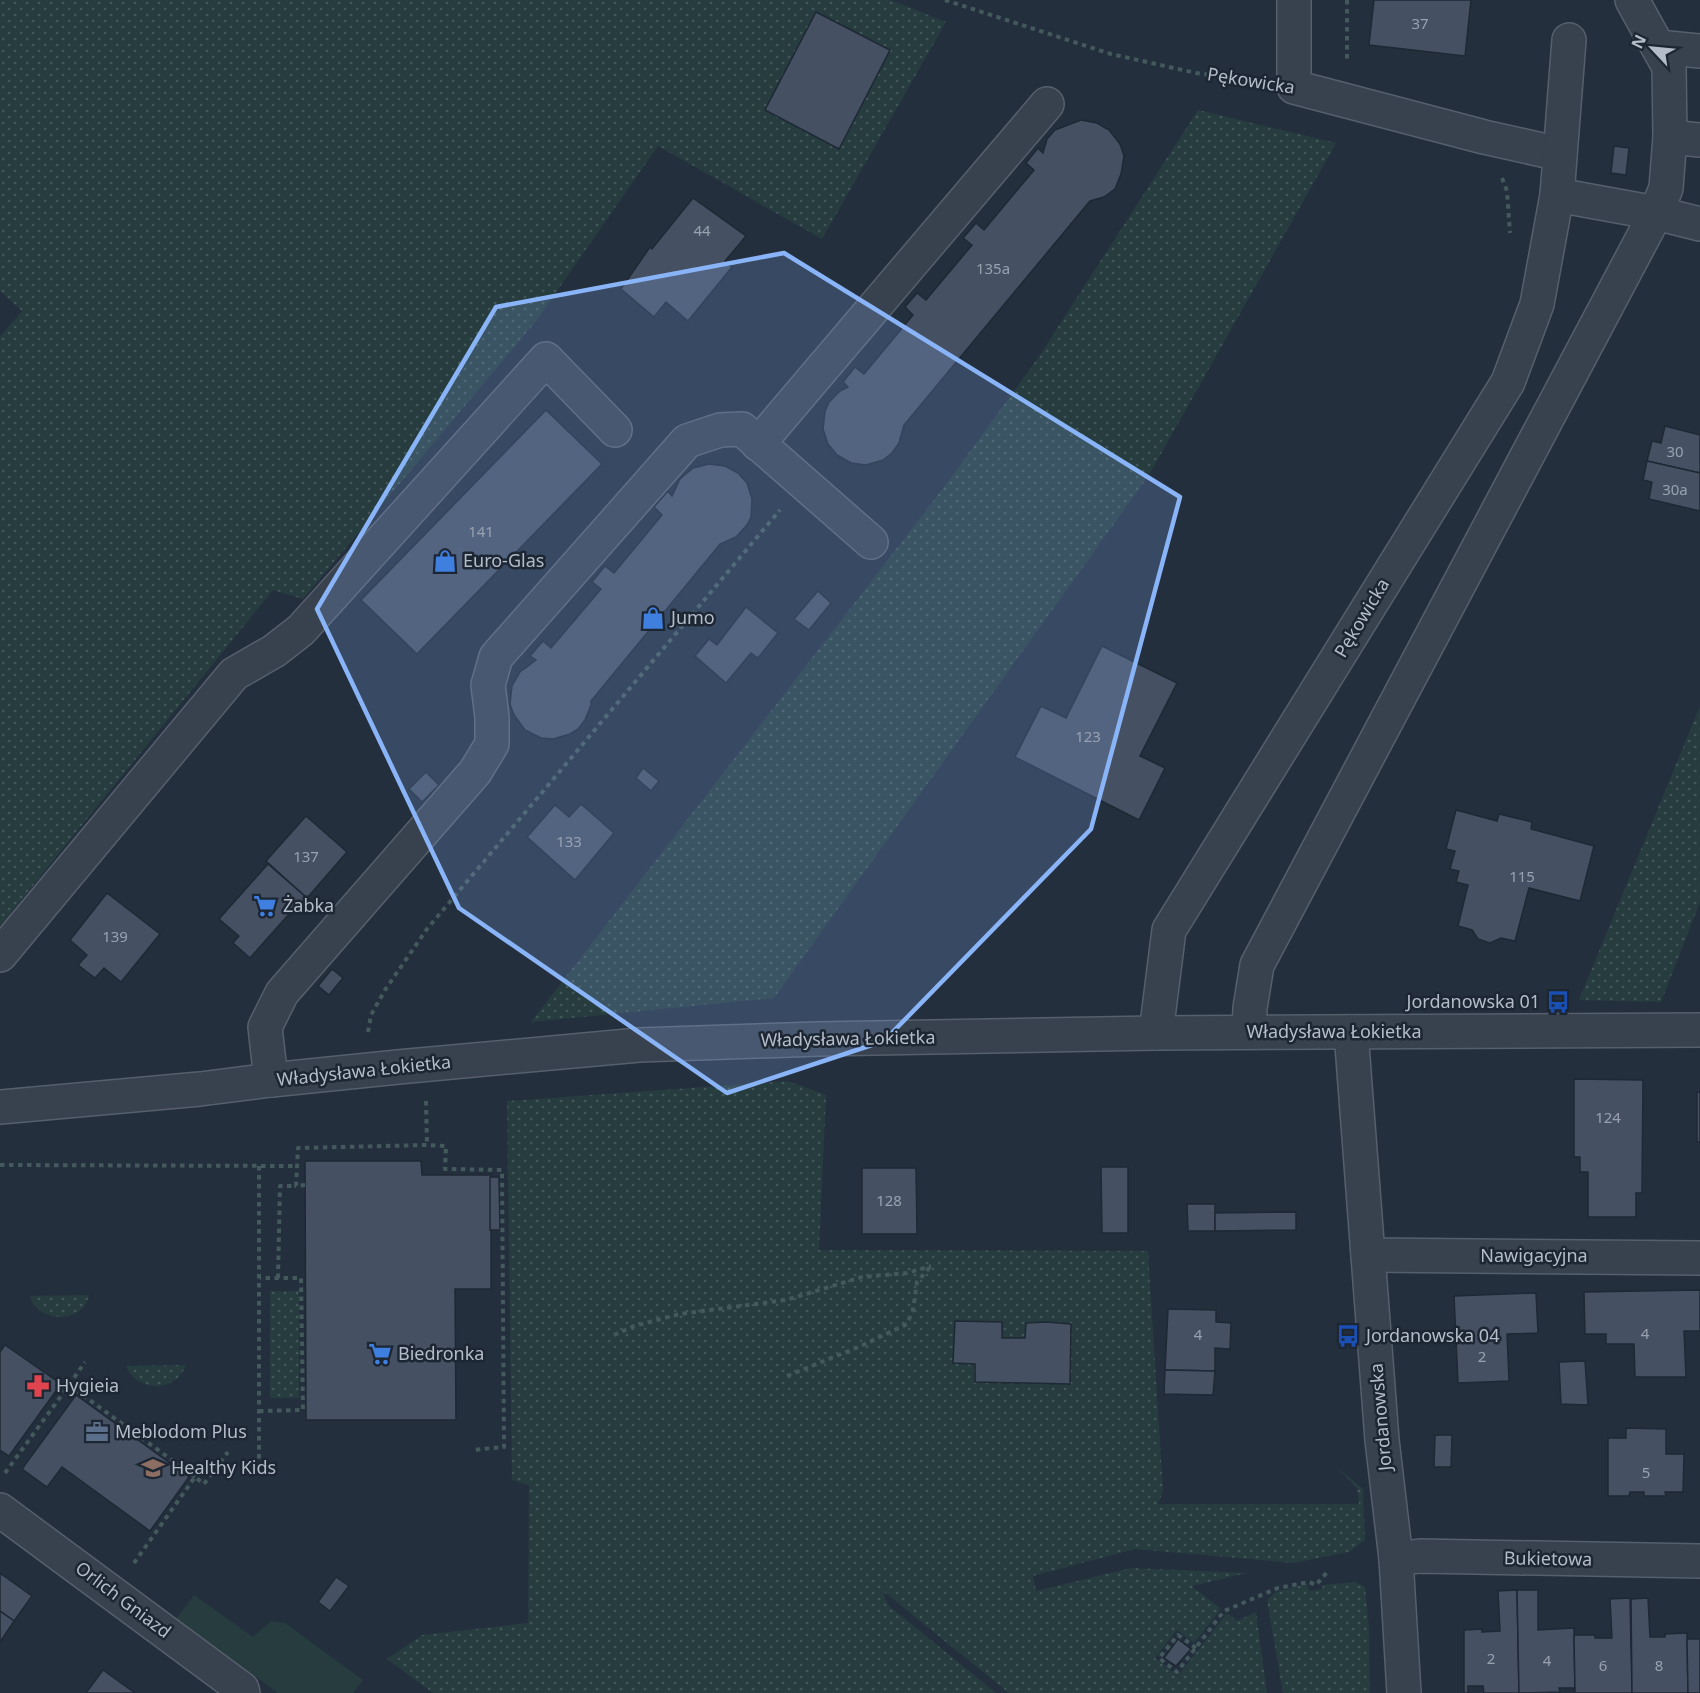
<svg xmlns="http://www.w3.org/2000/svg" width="1700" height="1693" font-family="'Noto Sans',sans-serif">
<defs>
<pattern id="grass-dots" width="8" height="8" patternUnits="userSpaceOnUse" patternTransform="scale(1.5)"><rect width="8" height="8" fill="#263c3f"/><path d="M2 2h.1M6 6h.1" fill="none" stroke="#435659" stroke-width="1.8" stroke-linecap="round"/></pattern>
</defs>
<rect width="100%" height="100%" fill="#242f3e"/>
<g fill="url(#grass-dots)">
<polygon points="0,0 891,0 946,22 822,239 658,146 536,321 303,599 273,590 0,926 0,337 22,311 0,291"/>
<polygon points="1198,110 1336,143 1149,475 774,998 531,1022 944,487 1038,358"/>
<polygon points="1700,706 1700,902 1661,1002 1579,1000"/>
<polygon points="788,1081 826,1095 819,1250 1148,1251 1163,1491 1158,1504 1359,1504 1357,1488 1337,1467 1363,1489 1365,1540 1349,1552 1294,1563 1135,1549 1033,1576 1036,1591 1131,1568 1247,1573 1192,1586 1221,1609 1194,1643 1177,1630 1155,1658 1178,1676 1227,1613 1237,1621 1256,1612 1267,1693 1009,1693 883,1591 888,1605 996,1693 433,1693 387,1659 422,1635 528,1623 529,1485 512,1480 507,1101"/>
<rect x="270" y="1291" width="29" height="107"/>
<path d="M89 1295C83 1325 37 1323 30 1296Z"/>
<path d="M186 1365C176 1393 137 1393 126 1366Z"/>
<polygon points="1355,1582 1365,1587 1369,1628 1370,1693 1283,1693 1267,1600 1276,1592 1307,1584 1309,1591 1322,1589 1323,1585"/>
</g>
<polygon fill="#263c3f" points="194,1595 253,1637 271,1621 285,1623 363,1680 353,1693 278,1693 176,1619"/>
<g fill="#455162" stroke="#1f2835" stroke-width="1.5">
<polygon points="1374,0 1471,0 1465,56 1369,45"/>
<polygon points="816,12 890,50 839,149 765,110"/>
<polygon points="1081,120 1097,123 1109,130 1120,144 1124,156 1121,174 1115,189 1104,197 1090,201 904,425 899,443 892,453 883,460 866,465 851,463 837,455 828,444 823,429 825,411 829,402 840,391 848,387 843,382 855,367 864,374 913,315 905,307 917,293 926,300 972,245 963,238 976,223 984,230 1034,170 1026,163 1038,148 1043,153 1047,139 1055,130"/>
<polygon points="1614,146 1629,148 1626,175 1611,173"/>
<polygon points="693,198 746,236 725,261 732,267 688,321 666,302 654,317 621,289 650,247 652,249"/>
<polygon points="546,410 602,464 417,654 361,600"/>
<polygon points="1665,426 1700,435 1700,473 1647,461 1652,441 1661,443"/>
<polygon points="1647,461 1700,473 1700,511 1649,499 1652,482 1643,480"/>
<polygon points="709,464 725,466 738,473 747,483 752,499 751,517 747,525 736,537 720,544 591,701 591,705 585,720 578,729 570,734 553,739 541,738 525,730 514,715 510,704 512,686 520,672 536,660 530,656 543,641 551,648 601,589 592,582 605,566 614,573 662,515 654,507 668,491 672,496 680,479 693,468"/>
<polygon points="818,591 831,603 809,630 794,619"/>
<polygon points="746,607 778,633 758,658 751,653 726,683 695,656 709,639 717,645"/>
<polygon points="1102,646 1177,683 1140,756 1165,768 1139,820 1015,757 1041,706 1066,718"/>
<polygon points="643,768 659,781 651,791 636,778"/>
<polygon points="426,772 439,785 422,802 409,789"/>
<polygon points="581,804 614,833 575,880 527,837 555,805 569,817"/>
<polygon points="1456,810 1497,821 1499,814 1532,822 1531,829 1594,846 1580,901 1529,888 1515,941 1501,938 1490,943 1478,939 1472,930 1458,926 1468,885 1456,882 1459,871 1450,869 1455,851 1446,849"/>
<polygon points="306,816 347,852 307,898 266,861"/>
<polygon points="268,864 307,898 291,916 289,914 250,958 233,943 239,936 219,919"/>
<polygon points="107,893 160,934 121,982 104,968 95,978 78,965 87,955 70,940"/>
<polygon points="332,969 343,978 329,995 318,986"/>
<polygon points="1574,1079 1643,1080 1642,1193 1636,1193 1636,1217 1588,1217 1588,1172 1580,1172 1580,1157 1574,1157"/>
<rect x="1697" y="1092" width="3" height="50"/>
<polygon points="305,1161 421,1161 422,1175 491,1175 491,1289 455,1289 456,1420 306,1420"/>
<polygon points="1101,1167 1128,1167 1128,1233 1102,1233"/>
<polygon points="862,1168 916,1168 917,1234 862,1234"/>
<polygon points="490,1177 499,1177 500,1230 490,1230"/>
<polygon points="1187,1204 1215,1204 1215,1231 1188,1231"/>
<polygon points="1296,1212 1296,1230 1215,1231 1215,1213"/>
<polygon points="1700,1290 1700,1331 1684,1331 1686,1377 1635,1377 1634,1344 1606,1344 1606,1334 1585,1334 1584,1292"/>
<polygon points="1536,1293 1538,1333 1507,1334 1509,1381 1458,1383 1454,1296"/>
<polygon points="1168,1309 1216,1310 1216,1322 1231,1323 1230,1349 1215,1348 1215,1371 1165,1370"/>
<polygon points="955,1321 1002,1322 1002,1338 1025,1338 1026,1323 1046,1322 1071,1324 1070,1384 975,1382 975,1364 953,1363"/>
<polygon points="5,1345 61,1384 9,1456 0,1450 0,1352"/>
<polygon points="1585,1361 1588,1405 1561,1404 1559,1362"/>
<polygon points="1165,1370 1215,1371 1213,1395 1164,1394"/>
<polygon points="76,1395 189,1477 150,1531 62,1467 47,1487 22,1469"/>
<polygon points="1626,1428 1666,1429 1666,1454 1684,1454 1683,1492 1665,1492 1666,1496 1644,1496 1644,1492 1630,1492 1629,1496 1608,1496 1608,1438 1626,1438"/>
<polygon points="1435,1435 1452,1435 1451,1467 1434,1467"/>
<polygon points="0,1573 32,1596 14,1621 0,1611"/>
<polygon points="336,1577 349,1586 330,1611 318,1602"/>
<polygon points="1517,1590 1519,1693 1484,1693 1483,1686 1468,1686 1468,1693 1464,1693 1464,1630 1482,1629 1482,1632 1500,1631 1498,1591"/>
<polygon points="1517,1590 1538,1590 1538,1630 1574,1628 1575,1693 1574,1688 1559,1688 1560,1692 1519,1693"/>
<polygon points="1630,1598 1632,1693 1575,1693 1574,1635 1595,1635 1595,1638 1612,1638 1610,1599"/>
<polygon points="1648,1598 1650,1637 1665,1637 1665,1634 1687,1633 1688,1693 1632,1693 1631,1599"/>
<polygon points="0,1611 14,1621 0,1642"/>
<polygon points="1178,1639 1191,1649 1176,1666 1164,1658"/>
<polygon points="1687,1639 1700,1639 1700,1693 1688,1693"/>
<polygon points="103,1670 135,1693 86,1693"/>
</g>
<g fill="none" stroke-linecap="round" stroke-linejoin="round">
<g stroke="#565f6c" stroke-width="36">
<g id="minor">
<polyline points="1294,0 1294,87 1484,137 1560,154"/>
<polyline points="1658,47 1700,51"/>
<polyline points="1670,137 1700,140"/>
<polyline points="1557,195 1656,213 1700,224"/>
<polyline points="758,444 1047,104"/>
<polyline points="0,955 234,674 274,651 301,630 546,359 615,430"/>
<polyline points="1249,1032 1250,1008 1257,965 1656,213 1666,188 1670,137 1669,67 1632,0"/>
<polyline points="1351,1032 1382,1440 1396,1559 1404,1693"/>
<polyline points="1156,1033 1169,930 1508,382 1537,304 1557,195 1569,40"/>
<polyline points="271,1080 265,1027 282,993 475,772 492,744 492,717 488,685 496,657 687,441 720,430 742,429 871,542"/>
<polyline points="0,1107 200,1089 271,1080 398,1067 639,1045 818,1039 1156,1033 1700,1030"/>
<polyline points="1368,1255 1700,1258"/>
<polyline points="0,1510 242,1689 243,1693"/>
<polyline points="1396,1559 1420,1556 1700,1561"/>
</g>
</g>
<g stroke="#44595c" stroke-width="4" stroke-dasharray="4.5 4.5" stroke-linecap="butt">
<polyline points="945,0 1111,54 1196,73 1257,81"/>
<polyline points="1347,0 1347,63"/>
<polyline points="1502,178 1507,191 1510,233"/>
<polyline points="368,1032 371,1015 385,990 427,929 780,510"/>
<polyline points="426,1101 427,1145"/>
<polyline points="0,1165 297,1166"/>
<polyline points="259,1166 259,1467"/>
<polyline points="305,1185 296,1186 298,1148 427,1145 446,1146 445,1169 502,1170 504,1447 472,1450"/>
<polyline points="278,1278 280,1186 296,1186"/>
<polyline points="614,1335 634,1326 680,1314 786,1300 862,1277 907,1273 931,1266"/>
<polyline points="787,1376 861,1346 907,1324 913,1310 917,1282 930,1267"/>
<polyline points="69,1385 85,1362"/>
<polyline points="259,1411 303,1410 301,1278 260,1278"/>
<polyline points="5,1473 69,1385 195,1477"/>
<polyline points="134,1563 195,1477 204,1484 228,1452"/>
<polyline points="1196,1648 1178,1635 1159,1658 1177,1672 1224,1611 1278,1588 1309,1582 1316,1585 1329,1570"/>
</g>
<use href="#minor" stroke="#38414e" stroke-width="33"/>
</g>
<path fill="#8ab4f8" fill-opacity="0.2" stroke="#8ab4f8" stroke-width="4.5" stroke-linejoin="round" d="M784 253 1180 497 1091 829 884 1041 727 1093 459 908 317 609 496 307Z"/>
<defs>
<g id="shop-bare" transform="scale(1.8)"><path d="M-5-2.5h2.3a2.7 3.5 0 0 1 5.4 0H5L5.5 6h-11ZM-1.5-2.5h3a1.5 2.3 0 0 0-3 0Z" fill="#3f7fe0" stroke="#1d2633" stroke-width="2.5" paint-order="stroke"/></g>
<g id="supermarket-bare" transform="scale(1.8)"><path d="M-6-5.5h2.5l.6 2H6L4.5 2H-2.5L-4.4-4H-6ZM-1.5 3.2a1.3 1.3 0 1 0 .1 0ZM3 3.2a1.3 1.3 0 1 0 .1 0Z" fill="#3f7fe0" stroke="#1d2633" stroke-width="2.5" paint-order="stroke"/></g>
<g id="bus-bare" transform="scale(1.8)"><path d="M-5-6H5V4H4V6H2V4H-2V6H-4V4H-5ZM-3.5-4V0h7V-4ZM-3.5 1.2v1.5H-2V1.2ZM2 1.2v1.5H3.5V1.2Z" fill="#1a4fb4" stroke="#1d2633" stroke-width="2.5" paint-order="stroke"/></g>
<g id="pharmacy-bare" transform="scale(1.8)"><path d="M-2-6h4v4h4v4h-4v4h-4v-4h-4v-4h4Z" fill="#e0444e" stroke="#1d2633" stroke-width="2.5" paint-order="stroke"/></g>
<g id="office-bare" transform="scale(1.8)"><path d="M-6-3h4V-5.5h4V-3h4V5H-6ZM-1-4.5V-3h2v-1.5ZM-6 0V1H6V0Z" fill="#5c6f8a" stroke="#1d2633" stroke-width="2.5" paint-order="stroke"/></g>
<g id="school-bare" transform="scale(1.8)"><path d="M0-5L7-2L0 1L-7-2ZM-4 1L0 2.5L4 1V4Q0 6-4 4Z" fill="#8d6e63" stroke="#1d2633" stroke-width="2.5" paint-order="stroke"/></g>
</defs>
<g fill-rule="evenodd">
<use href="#shop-bare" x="445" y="561"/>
<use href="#shop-bare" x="653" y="618"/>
<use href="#supermarket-bare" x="265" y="906"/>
<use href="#bus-bare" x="1558" y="1002"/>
<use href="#bus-bare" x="1348" y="1336"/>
<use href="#supermarket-bare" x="380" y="1354"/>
<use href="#pharmacy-bare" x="38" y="1386"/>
<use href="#office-bare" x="97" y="1432"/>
<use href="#school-bare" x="153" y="1468"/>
</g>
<g text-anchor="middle" stroke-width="5" stroke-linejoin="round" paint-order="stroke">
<g font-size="15" fill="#98a1af">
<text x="1420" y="29">37</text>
<text x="702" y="236">44</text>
<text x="993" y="274">135a</text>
<text x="1675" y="457">30</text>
<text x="1675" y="495">30a</text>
<text x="481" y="537">141</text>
<text x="1088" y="742">123</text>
<text x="569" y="847">133</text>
<text x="306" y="862">137</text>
<text x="1522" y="882">115</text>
<text x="115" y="942">139</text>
<text x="1608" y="1123">124</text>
<text x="889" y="1206">128</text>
<text x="1645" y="1339">4</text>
<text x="1198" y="1340">4</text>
<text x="1482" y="1362">2</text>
<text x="1646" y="1478">5</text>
<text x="1491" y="1664">2</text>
<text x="1547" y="1666">4</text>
<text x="1603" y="1671">6</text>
<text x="1659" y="1671">8</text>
</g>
<g font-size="18" fill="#b4bcc9" stroke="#1d2633">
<text transform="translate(1251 81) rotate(9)" y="6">Pękowicka</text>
<text transform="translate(1362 618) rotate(-59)" y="6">Pękowicka</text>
<text x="1334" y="1038">Władysława Łokietka</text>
<text transform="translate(848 1039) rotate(-1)" y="6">Władysława Łokietka</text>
<text transform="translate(364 1071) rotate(-6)" y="6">Władysława Łokietka</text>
<text x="1534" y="1262">Nawigacyjna</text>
<text transform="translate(1381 1417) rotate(-95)" y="6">Jordanowska</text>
<text transform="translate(1548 1559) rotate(1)" y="6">Bukietowa</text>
<text transform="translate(123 1600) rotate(37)" y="6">Orlich Gniazd</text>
</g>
<g font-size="18" fill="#b4bcc9" stroke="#1d2633" text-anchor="start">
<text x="463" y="567">Euro-Glas</text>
<text x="671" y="624">Jumo</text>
<text x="283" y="912">Żabka</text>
<text x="1540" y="1008" text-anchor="end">Jordanowska 01</text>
<text x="1366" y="1342">Jordanowska 04</text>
<text x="398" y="1360">Biedronka</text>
<text x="56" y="1392">Hygieia</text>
<text x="115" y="1438">Meblodom Plus</text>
<text x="171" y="1474">Healthy Kids</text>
</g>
</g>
<g transform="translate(1652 48) rotate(296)" stroke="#1d2633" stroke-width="4.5" paint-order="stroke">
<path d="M0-4.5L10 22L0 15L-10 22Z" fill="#b4bcc9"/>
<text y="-9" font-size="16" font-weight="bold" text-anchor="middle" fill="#b4bcc9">N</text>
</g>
</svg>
